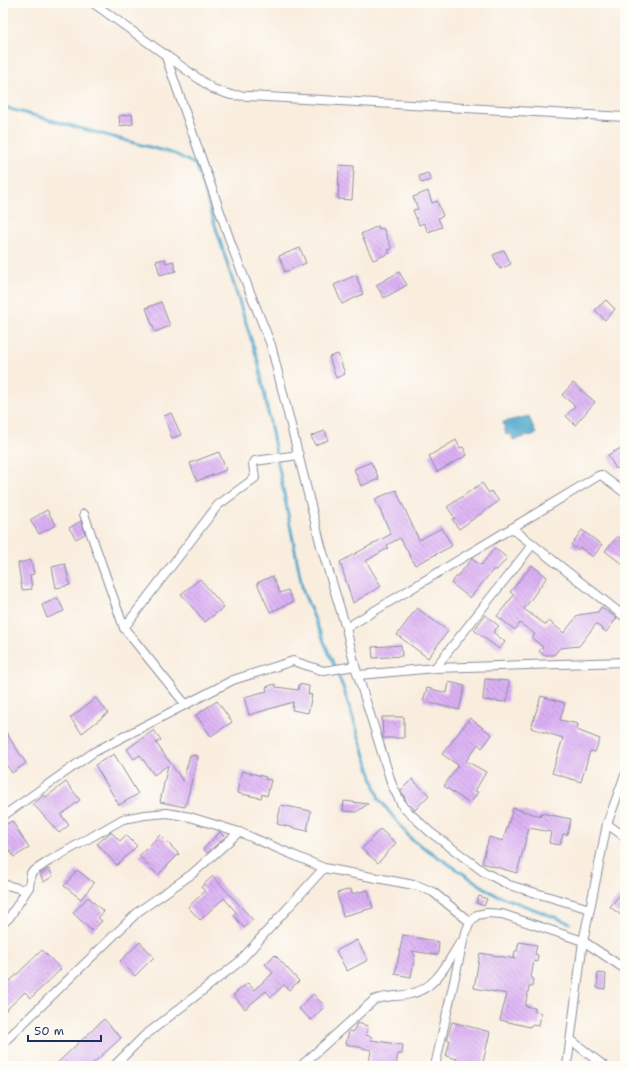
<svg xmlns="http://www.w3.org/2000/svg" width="628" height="1069" font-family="'Shantell Sans',sans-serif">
<defs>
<pattern id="building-back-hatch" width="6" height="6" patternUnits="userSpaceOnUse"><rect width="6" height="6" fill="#dcb0f4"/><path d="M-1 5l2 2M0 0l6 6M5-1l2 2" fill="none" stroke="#b290c9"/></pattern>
</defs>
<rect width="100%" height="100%" fill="#fdfcf7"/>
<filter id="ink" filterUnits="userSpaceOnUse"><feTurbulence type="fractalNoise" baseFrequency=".025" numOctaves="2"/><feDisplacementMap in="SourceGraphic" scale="8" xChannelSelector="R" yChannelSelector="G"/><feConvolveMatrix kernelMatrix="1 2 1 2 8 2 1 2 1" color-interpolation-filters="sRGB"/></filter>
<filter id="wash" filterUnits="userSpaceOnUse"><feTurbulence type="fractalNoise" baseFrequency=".012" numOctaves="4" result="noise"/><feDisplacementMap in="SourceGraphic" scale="16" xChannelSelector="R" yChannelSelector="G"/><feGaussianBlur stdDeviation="0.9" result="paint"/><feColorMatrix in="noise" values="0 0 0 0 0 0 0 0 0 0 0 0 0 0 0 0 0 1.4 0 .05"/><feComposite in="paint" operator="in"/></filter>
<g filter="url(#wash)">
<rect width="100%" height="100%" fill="#f9edde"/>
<polygon fill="#4ca6ca" stroke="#346a94" points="529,416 536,434 513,440 511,434 506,435 503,422"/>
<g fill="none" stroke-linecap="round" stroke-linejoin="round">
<polyline stroke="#4ca6ca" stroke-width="3" points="3,105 10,109 175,154 196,165 258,361 303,591 343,687 379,799 411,839 494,894 570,923"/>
</g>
<g id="blocks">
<g fill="url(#building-back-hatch)">
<polygon points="132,114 133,124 120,126 119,116"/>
<polygon points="339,165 354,166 352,200 338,199"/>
<polygon points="428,173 431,180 421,183 419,176"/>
<polygon points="428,191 432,203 437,201 443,216 438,218 442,227 428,232 424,223 419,225 413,210 418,209 413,197"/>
<polygon points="378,226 379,229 383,228 392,249 388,250 390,253 373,260 361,234"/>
<polygon points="300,248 306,263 285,272 279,256"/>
<polygon points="504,250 511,264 500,269 493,255"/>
<polygon points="165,259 166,263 173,261 176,271 160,275 156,261"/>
<polygon points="399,272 407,285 384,298 376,285"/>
<polygon points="356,275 363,294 342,304 334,285"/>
<polygon points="606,300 615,309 605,320 595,310"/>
<polygon points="161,302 170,326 155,332 146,308"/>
<polygon points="338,354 345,374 336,378 329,357"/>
<polygon points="573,383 595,402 575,425 566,416 575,406 562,395"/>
<polygon points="171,413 181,435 172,438 164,416"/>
<polygon points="325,431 328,440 315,445 311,436"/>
<polygon points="456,440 460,448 463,447 467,455 437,472 429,456"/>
<polygon points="625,446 625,465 616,469 608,455"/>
<polygon points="219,452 226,470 197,481 190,463"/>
<polygon points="371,462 379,479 361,486 354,469"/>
<polygon points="482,483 489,493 491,491 499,501 459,529 452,519 455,518 447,507"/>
<polygon points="396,490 419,540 442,528 452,546 415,565 400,538 387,545 388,548 366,561 381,586 353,603 340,562 391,534 375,499"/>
<polygon points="47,510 56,525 39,534 30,520"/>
<polygon points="81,521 85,534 76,539 69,528"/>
<polygon points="582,530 602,545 593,557 580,547 578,550 571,545"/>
<polygon points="618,536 625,543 625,566 605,551"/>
<polygon points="495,548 507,558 496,571 494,569 470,598 451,583 472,559 481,565"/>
<polygon points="31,560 34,574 30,575 32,589 22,590 18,563"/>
<polygon points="65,564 70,585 56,588 52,567"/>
<polygon points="532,565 547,577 524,609 546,625 549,621 564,633 578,615 598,612 601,607 617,618 606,632 596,624 579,646 560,648 554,655 543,655 539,651 543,647 532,638 535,634 520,623 515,630 497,616 514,595 510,592"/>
<polygon points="272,576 280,593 288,590 293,602 270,612 257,583"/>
<polygon points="200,579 224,607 205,622 181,594"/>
<polygon points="58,598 64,611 47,618 42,605"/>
<polygon points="417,608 448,631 428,658 397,635"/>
<polygon points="485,615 499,626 493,632 505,642 499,649 474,630"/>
<polygon points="401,645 402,656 373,658 372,647"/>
<polygon points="485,679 509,681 507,702 483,700"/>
<polygon points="449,682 465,686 459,710 423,701 427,688 447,693"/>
<polygon points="275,684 276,687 298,690 299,684 309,686 308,694 312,695 308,713 292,710 293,702 249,715 244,697 267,691 266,687"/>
<polygon points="541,696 565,703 560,720 578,724 577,730 600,739 595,752 590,751 581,782 552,773 563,738 531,728"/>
<polygon points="96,698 108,713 82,733 70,718"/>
<polygon points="217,701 232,722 211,736 196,715"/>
<polygon points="382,717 404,717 404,738 383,738"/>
<polygon points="470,718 492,735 482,748 478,744 466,761 486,772 475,791 478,792 470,804 444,786 458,765 442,754"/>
<polygon points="3,728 26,763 12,773 3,759"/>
<polygon points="154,730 161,740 156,743 183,781 190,755 198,756 185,807 160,802 168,765 154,775 140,755 134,759 127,749"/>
<polygon points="114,754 138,794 119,805 95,765"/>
<polygon points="242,771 266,777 265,779 271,780 267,796 262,794 261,798 237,793"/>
<polygon points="412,779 429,795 415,810 406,801 401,790"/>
<polygon points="66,782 80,800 61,815 69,825 59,833 33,804 44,795 46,797"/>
<polygon points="344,801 368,804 356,812 343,811"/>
<polygon points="281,805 311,811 307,831 277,824"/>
<polygon points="513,808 540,816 541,813 571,819 567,835 563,834 560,845 549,843 551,832 529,828 517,873 482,863 489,837 503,841"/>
<polygon points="12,821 29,848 14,857 3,840 3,826"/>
<polygon points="380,829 396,843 378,863 362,849"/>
<polygon points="111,832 120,841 126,835 137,846 117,865 97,844"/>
<polygon points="220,832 225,837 207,853 203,849"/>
<polygon points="160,835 179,854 158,875 139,856"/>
<polygon points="49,869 53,876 44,882 40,875"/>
<polygon points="77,870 94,883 81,899 64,886"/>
<polygon points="213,876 253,920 244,928 233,915 236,912 224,898 200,920 188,907 205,891 201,887"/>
<polygon points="351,889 352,894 368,890 373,908 343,916 337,893"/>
<polygon points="620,894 625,899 625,918 610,907"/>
<polygon points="479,896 487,899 484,906 476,903"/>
<polygon points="88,897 104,912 98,918 102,921 92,931 73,913"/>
<polygon points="403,935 439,942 438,955 412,951 415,955 411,977 395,974"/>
<polygon points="357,940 368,960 347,971 336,951"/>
<polygon points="140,942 154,957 135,976 120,961"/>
<polygon points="519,942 537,945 535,954 538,955 537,962 534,961 531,977 533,978 532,987 529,987 525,1006 535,1008 534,1011 541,1013 539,1026 531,1025 530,1027 500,1020 507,994 474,988 480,953 516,959 514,957 515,951 517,951"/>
<polygon points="42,950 61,969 31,998 25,992 3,1013 3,975 10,981"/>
<polygon points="275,955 299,981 289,990 284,985 271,997 266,991 245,1009 233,995 248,983 254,990 273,973 265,964"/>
<polygon points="598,973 606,974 605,989 597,988"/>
<polygon points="313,994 325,1006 311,1020 299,1009"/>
<polygon points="104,1019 121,1038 90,1066 54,1066"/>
<polygon points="452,1022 490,1032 482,1066 455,1066 457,1059 446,1056 450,1040 447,1040"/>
<polygon points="357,1023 368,1026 366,1035 372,1037 371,1040 403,1045 402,1054 398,1054 396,1066 369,1064 371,1050 346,1044 349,1031 353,1032"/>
</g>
</g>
</g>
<g filter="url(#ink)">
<use href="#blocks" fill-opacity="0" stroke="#8a8e9e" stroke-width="1"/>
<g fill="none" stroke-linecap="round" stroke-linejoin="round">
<g stroke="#8a8e9e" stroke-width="10">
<g id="street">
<polyline points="93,3 213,89 231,95 625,117"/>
<polyline points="165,54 234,252 271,345 321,546 346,628 355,666 392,785 403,807 430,832 484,872 509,885 590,909"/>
<polyline points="84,514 124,628"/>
<polyline points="513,529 625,617"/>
<polyline points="346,628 598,476 601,475 625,493"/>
<polyline points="435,668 533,544"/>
<polyline points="359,675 435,668 625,662"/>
<polyline points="186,705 124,628 218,505 255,478 253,464 255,461 299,455"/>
<polyline points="3,816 94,752 233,680 293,661 324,671 355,666"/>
<polyline points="607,824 625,837"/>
<polyline points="3,884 21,889 29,887 31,873 49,861 123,819 145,815 167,813 190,817 239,832 324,868 419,886 433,892 470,922"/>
<polyline points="3,923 9,918 29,887"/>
<polyline points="571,1040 604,1066"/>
<polyline points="3,1043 139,911 192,874 239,832"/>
<polyline points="114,1066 143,1037 239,962 324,868"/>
<path d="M301 1066 374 1000C387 995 398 997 410 994 436 989 447 963 460 943"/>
<polyline points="435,1066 464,937 470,922 477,915 487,913 502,914 583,941 625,969"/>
<polyline points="567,1066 583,941 590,909 607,824 625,775"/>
</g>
</g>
<use href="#street" stroke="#fff" stroke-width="8"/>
</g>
</g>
<rect width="628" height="1069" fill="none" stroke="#fdfcf7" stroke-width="16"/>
<path d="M28 1035v6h73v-6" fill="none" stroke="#1b2f5e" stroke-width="2"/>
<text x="34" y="1035" font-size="12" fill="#1b2f5e" stroke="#fdfcf7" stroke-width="3" paint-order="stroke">50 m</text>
</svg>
